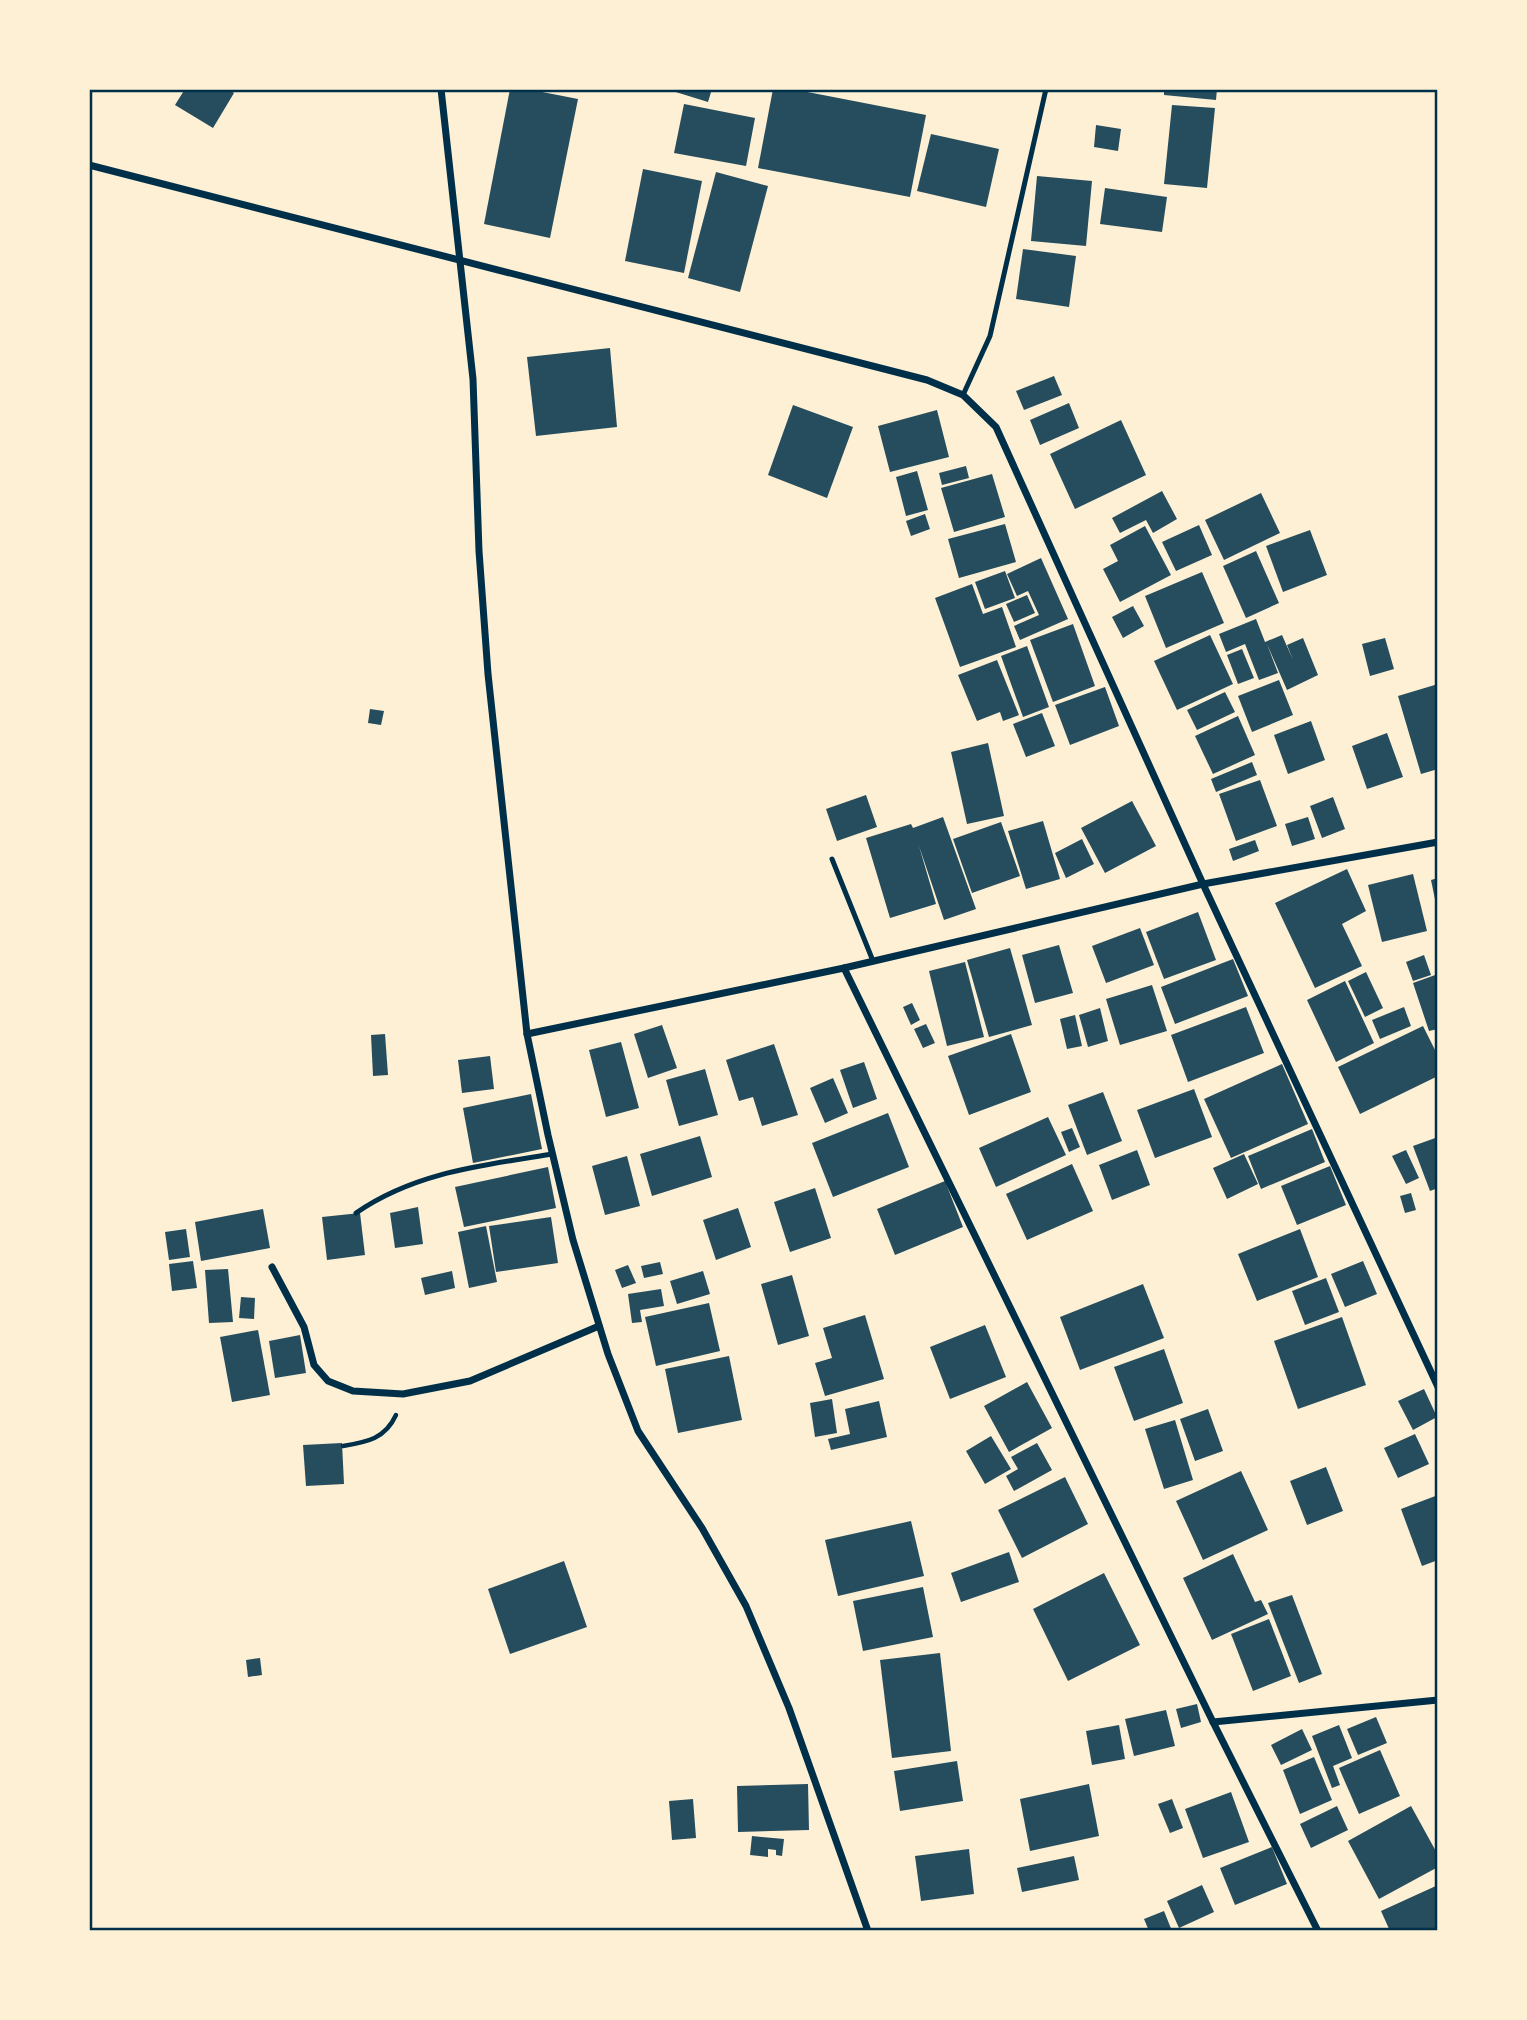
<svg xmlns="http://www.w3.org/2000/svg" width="1527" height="2020" font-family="'Noto Sans',sans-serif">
<rect width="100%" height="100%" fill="#fdf0d5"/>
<g fill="#264d5e">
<polygon points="185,89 228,89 234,93 213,128 175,105"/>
<polygon points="510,89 527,89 578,99 550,238 484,224"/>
<polygon points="666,89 712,89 708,102"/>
<polygon points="773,89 792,89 926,115 910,197 758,168"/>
<polygon points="1164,89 1217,89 1216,100 1164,95"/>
<polygon points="684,104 755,118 746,166 674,153"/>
<polygon points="1172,105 1215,108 1207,188 1164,184"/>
<polygon points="1096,125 1121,129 1118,151 1094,147"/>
<polygon points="931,134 999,149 986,207 917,191"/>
<polygon points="643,169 702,181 684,273 625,261"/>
<polygon points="716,172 768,186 740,292 688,278"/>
<polygon points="1037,176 1092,181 1086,246 1031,241"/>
<polygon points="1105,188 1167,197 1162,232 1100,224"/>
<polygon points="1023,249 1076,256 1069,307 1016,299"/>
<polygon points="610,348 617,427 536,436 527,357"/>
<polygon points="1054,376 1062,395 1024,410 1016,391"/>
<polygon points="1069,403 1079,428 1040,445 1030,420"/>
<polygon points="793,405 853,427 827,498 768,475"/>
<polygon points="937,410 949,457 890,472 878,426"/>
<polygon points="1121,420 1146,475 1075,509 1050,454"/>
<polygon points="966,466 969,478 942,485 939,473"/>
<polygon points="917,471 928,510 906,516 896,477"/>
<polygon points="992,474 1005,517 954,532 941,488"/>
<polygon points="1162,491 1177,519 1153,533 1146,520 1120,533 1112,518"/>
<polygon points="1261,493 1280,533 1224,560 1205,520"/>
<polygon points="925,514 930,529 911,536 906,521"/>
<polygon points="1005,524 1016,562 959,578 948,539"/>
<polygon points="1199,525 1212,555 1176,571 1162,542"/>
<polygon points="1145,526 1171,575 1120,602 1103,569 1118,561 1110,545"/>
<polygon points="1310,530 1327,575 1283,592 1266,546"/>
<polygon points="1256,551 1279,603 1246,618 1223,566"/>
<polygon points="1041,558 1068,619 1020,640 1014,626 1039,615 1028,591 1017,596 1007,574"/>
<polygon points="1005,571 1015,598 985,609 975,582"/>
<polygon points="1202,572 1224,623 1166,648 1145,596"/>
<polygon points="972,584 983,614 1002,607 1016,647 960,667 935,598"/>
<polygon points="1027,595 1035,613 1014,622 1006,604"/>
<polygon points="1133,606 1144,626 1123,638 1112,617"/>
<polygon points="1256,619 1265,642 1282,635 1293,660 1287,645 1303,638 1318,675 1287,690 1267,644 1278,673 1259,680 1245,644 1226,652 1219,634"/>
<polygon points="1073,624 1095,686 1053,702 1030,640"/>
<polygon points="1210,635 1233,684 1177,710 1154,661"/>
<polygon points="1385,638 1394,669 1370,676 1362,644"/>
<polygon points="1027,646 1049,707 1023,717 1001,656"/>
<polygon points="1242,649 1254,678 1238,684 1227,655"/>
<polygon points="997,660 1019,715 1003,721 1000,712 977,721 958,675"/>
<polygon points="1279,680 1293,715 1252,732 1238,696"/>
<polygon points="1438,684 1438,769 1421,774 1398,696"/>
<polygon points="1105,687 1119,726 1070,745 1055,705"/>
<polygon points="1225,692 1235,712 1197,730 1187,710"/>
<polygon points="370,709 384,711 381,725 368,723"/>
<polygon points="1042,713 1055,746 1026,757 1013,724"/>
<polygon points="1238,716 1255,755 1213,774 1195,736"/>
<polygon points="1311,721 1325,760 1288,774 1274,735"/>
<polygon points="1387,733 1403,777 1367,789 1352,746"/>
<polygon points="988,743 1004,816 967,824 951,752"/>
<polygon points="1252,762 1257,775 1216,792 1211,779"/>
<polygon points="1260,780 1277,826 1236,841 1219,794"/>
<polygon points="866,795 877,827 837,841 826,809"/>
<polygon points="1333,797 1345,829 1322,838 1310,806"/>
<polygon points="1132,801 1156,846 1105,873 1081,828"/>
<polygon points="943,817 976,909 944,920 919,846 936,904 890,918 866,838 911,824 913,828"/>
<polygon points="1308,817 1315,839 1292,846 1285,824"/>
<polygon points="1043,821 1060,879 1026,889 1008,831"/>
<polygon points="1001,822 1020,876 972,893 953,839"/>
<polygon points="1082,839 1094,864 1066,878 1055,853"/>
<polygon points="1255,840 1259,851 1233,861 1229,849"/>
<polygon points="1347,869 1366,911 1342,924 1362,966 1315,988 1275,903"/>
<polygon points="1413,874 1427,931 1382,942 1368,885"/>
<polygon points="1438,878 1438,909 1437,909 1431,880"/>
<polygon points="1198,912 1216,960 1164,979 1146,932"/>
<polygon points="1140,928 1154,965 1106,983 1092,946"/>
<polygon points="1059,945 1073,993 1035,1003 1022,955"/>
<polygon points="1010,948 1032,1025 989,1037 967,960"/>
<polygon points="1424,955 1431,975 1413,981 1406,962"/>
<polygon points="1233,959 1248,996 1175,1024 1161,987"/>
<polygon points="965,962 984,1037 947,1046 929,971"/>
<polygon points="1366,972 1383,1008 1365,1017 1348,981"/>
<polygon points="1438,974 1438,1029 1429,1031 1413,983"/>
<polygon points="1345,981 1374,1043 1336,1062 1307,1000"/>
<polygon points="1152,985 1167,1031 1120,1045 1106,999"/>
<polygon points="912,1003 920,1020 911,1025 903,1007"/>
<polygon points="1246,1007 1264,1053 1188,1082 1171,1035"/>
<polygon points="1404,1007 1411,1026 1380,1039 1372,1020"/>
<polygon points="1100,1008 1108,1041 1088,1047 1079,1015"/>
<polygon points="1075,1015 1082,1046 1067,1049 1060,1019"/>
<polygon points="926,1024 935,1043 923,1048 914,1029"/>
<polygon points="662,1025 677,1068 648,1078 634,1034"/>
<polygon points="1423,1026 1438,1056 1438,1076 1360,1114 1338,1067"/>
<polygon points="385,1034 388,1075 373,1076 371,1035"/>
<polygon points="1011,1034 1031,1092 969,1115 948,1056"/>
<polygon points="621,1042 639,1108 606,1117 589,1050"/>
<polygon points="774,1044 798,1115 762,1126 753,1097 739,1101 726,1060"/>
<polygon points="490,1056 494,1089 462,1093 458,1060"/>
<polygon points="864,1062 877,1099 853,1108 840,1070"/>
<polygon points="1282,1064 1308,1124 1231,1158 1204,1099"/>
<polygon points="705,1069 718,1115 679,1126 666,1080"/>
<polygon points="833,1078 848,1113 825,1123 810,1088"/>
<polygon points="1194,1089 1212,1137 1155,1158 1137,1110"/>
<polygon points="1103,1092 1122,1141 1087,1155 1068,1105"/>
<polygon points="531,1094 542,1149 473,1163 463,1108"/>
<polygon points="888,1113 909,1167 833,1197 812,1143"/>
<polygon points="1048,1117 1066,1155 996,1187 979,1148"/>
<polygon points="1072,1128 1080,1147 1069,1152 1061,1132"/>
<polygon points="1312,1129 1325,1162 1261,1189 1248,1156"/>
<polygon points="700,1136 712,1177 652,1196 640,1154"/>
<polygon points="1438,1137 1438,1188 1430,1191 1413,1146"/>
<polygon points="1137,1150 1150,1185 1112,1200 1099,1165"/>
<polygon points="1406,1150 1419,1178 1406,1184 1392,1156"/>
<polygon points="1244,1154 1258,1184 1227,1199 1213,1168"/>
<polygon points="627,1156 640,1206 605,1215 592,1166"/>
<polygon points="1072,1164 1093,1211 1027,1240 1006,1194"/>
<polygon points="1330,1166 1346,1205 1297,1225 1281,1186"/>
<polygon points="548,1167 556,1208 464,1227 455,1187"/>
<polygon points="945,1181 963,1227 895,1255 877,1209"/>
<polygon points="815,1188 831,1238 790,1252 774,1202"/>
<polygon points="1411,1193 1416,1210 1405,1213 1400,1196"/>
<polygon points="418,1207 423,1244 395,1248 390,1213"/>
<polygon points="738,1208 751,1247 716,1260 703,1220"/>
<polygon points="263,1209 270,1248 201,1261 195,1222"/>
<polygon points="360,1213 365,1255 327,1260 322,1217"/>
<polygon points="551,1217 558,1263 496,1272 489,1226"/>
<polygon points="486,1226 497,1282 469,1288 458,1232"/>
<polygon points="186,1229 190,1257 169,1260 165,1232"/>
<polygon points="1300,1229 1318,1277 1257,1301 1238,1254"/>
<polygon points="193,1261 197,1288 172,1291 169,1264"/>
<polygon points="1363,1261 1377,1294 1345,1307 1331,1274"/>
<polygon points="660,1262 663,1274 644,1278 641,1266"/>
<polygon points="628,1265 636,1283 622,1288 615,1270"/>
<polygon points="228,1269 233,1322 209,1323 205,1270"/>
<polygon points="452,1271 455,1288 425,1295 421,1278"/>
<polygon points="703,1271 710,1294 677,1304 670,1281"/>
<polygon points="792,1275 809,1336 778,1345 761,1284"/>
<polygon points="1326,1278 1339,1312 1305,1325 1292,1291"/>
<polygon points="1143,1284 1164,1338 1080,1370 1060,1317"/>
<polygon points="661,1289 664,1306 640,1310 642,1322 632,1323 628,1294"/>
<polygon points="241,1297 255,1298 254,1319 239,1318"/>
<polygon points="709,1303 720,1351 656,1366 645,1317"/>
<polygon points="865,1315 884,1379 825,1396 815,1363 832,1358 823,1328"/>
<polygon points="1342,1317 1366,1385 1298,1409 1274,1341"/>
<polygon points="985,1325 1006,1377 950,1399 930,1347"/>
<polygon points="258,1330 270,1395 232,1402 220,1337"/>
<polygon points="300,1335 306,1373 275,1378 269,1341"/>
<polygon points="1164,1349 1183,1403 1134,1421 1114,1367"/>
<polygon points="729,1356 742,1420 678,1433 665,1369"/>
<polygon points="1027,1382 1052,1428 1009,1452 984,1406"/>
<polygon points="1424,1389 1437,1417 1413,1430 1398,1401"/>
<polygon points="832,1399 837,1433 815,1437 810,1403"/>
<polygon points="879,1401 887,1437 831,1450 828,1439 850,1434 845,1409"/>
<polygon points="1208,1409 1223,1451 1195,1461 1180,1419"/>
<polygon points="1175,1420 1193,1480 1164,1489 1145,1429"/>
<polygon points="1415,1434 1429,1464 1398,1478 1384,1448"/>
<polygon points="991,1436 1011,1469 985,1484 966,1451"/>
<polygon points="342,1443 344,1484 306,1486 303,1445"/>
<polygon points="1037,1443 1052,1470 1014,1491 1006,1476 1018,1469 1011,1457"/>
<polygon points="1326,1467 1343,1511 1307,1525 1290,1481"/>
<polygon points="1241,1471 1268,1530 1203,1560 1176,1501"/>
<polygon points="1065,1477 1088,1524 1022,1558 998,1510"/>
<polygon points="1438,1495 1438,1560 1422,1566 1401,1509"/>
<polygon points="911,1521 924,1576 838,1596 825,1540"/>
<polygon points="1009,1552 1019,1582 961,1602 951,1573"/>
<polygon points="1233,1554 1255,1602 1261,1600 1268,1614 1212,1640 1183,1578"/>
<polygon points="564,1561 587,1627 510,1654 488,1589"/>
<polygon points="1104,1573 1140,1645 1068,1681 1033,1609"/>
<polygon points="923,1587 933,1637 863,1651 853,1601"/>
<polygon points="1292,1595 1322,1674 1299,1683 1268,1603"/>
<polygon points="1269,1619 1291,1676 1253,1691 1231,1634"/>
<polygon points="940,1653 951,1751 892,1758 880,1660"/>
<polygon points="260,1658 262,1675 248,1677 246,1660"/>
<polygon points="1197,1704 1201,1722 1181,1728 1176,1709"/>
<polygon points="1166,1710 1175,1746 1134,1756 1125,1719"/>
<polygon points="1376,1717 1387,1743 1358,1755 1347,1729"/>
<polygon points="1119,1725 1125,1759 1092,1765 1086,1731"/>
<polygon points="1339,1725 1352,1758 1333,1766 1340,1785 1332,1788 1312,1736"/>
<polygon points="1302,1729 1312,1750 1281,1765 1271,1745"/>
<polygon points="1380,1750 1400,1796 1359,1814 1339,1768"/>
<polygon points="1314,1757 1332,1800 1300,1814 1283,1770"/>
<polygon points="957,1761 963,1801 900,1811 894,1771"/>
<polygon points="808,1784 809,1830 738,1832 737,1786"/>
<polygon points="1089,1784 1099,1836 1030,1851 1020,1799"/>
<polygon points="1231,1792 1249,1842 1203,1858 1185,1809"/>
<polygon points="693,1799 696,1838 672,1840 669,1801"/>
<polygon points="1172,1799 1183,1828 1170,1833 1158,1804"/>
<polygon points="1337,1806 1348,1830 1311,1848 1300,1824"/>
<polygon points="1411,1806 1438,1855 1438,1867 1379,1899 1348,1841"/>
<polygon points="752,1836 784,1839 782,1856 776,1855 776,1850 768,1849 768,1857 750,1855"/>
<polygon points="1272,1847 1287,1884 1235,1905 1220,1868"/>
<polygon points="969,1849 974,1894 921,1901 915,1856"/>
<polygon points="1074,1856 1079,1880 1022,1892 1017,1868"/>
<polygon points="1202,1885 1214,1912 1179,1928 1167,1901"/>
<polygon points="1438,1885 1438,1931 1390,1931 1381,1911"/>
<polygon points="1164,1911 1172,1931 1149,1931 1144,1919"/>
</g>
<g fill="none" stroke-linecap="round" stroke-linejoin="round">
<path stroke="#003049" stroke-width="4.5" d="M343 1446C367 1442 385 1439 396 1415"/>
<g stroke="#003049" stroke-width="5">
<polyline points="963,395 990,336 1046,89"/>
<polyline points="832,859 873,961"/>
<path d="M356 1213C415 1172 484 1165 553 1154"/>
</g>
<g stroke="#003049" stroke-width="7">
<polyline points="441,89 473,379 479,551 488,674 527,1034 548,1135 573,1240 608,1354 638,1431 702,1528 746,1606 789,1708 868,1931"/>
<polyline points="89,165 927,380 963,395 996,427 1203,884 1438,1387"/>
<polyline points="844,968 1213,1722 1318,1931"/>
<polyline points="527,1034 844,968 1203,884 1438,842"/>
<polyline points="272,1267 304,1327 314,1365 328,1381 353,1391 403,1394 470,1381 599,1326"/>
<polyline points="1213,1722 1438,1700"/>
</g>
</g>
<rect width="1527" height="2020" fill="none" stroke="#fdf0d5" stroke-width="182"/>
<rect x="91" y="91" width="1345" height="1838" fill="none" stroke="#003049" stroke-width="2.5"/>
</svg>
